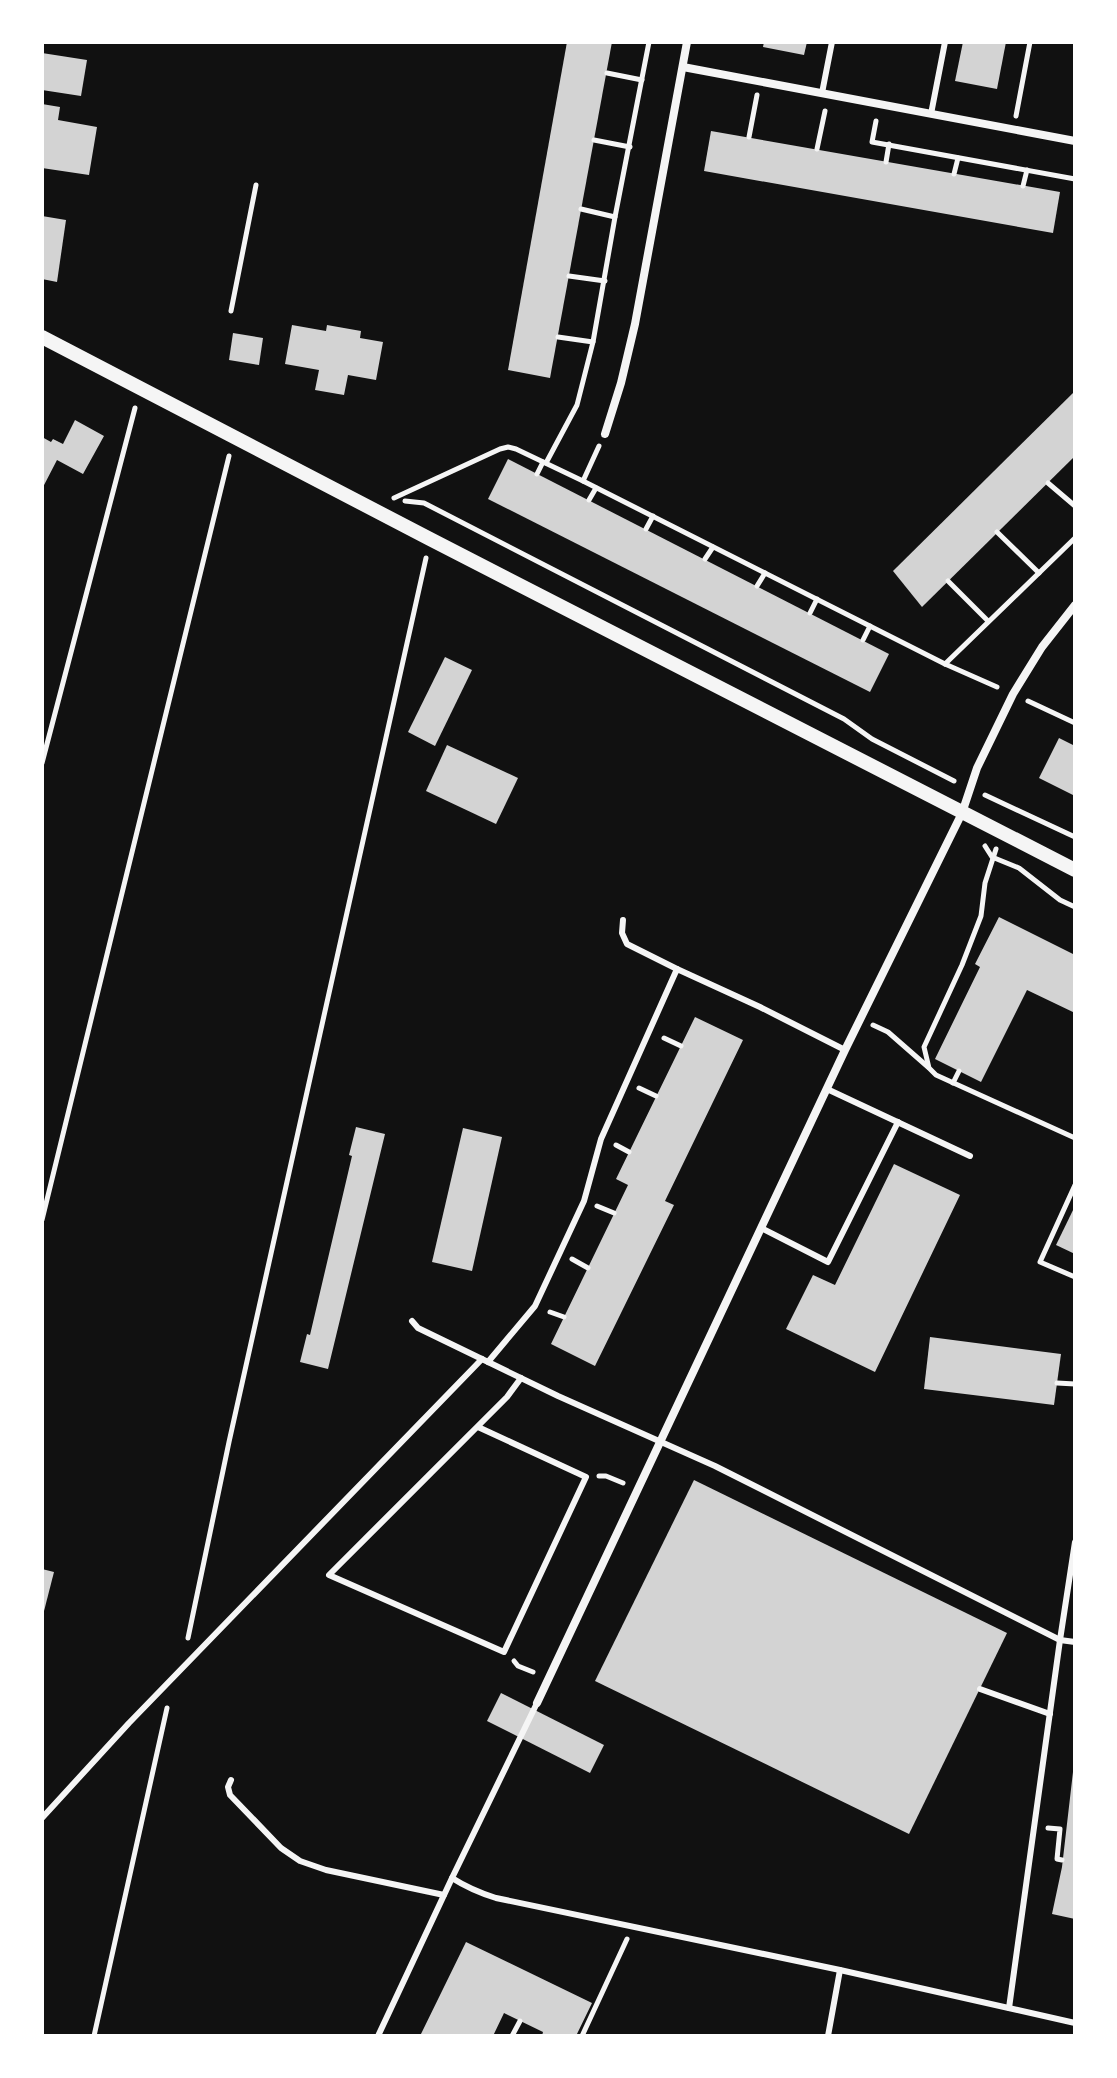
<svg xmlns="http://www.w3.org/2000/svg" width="1117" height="2078" font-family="'Source Serif 4',serif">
<rect width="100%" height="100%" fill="#111"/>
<g fill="#d3d3d3">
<polygon points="567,42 612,42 550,378 508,370"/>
<polygon points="764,42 807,42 804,55 763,47"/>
<polygon points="963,42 1006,42 997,89 955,81"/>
<polygon points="42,53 87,60 81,96 42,90"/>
<polygon points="42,104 60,107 58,120 97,127 89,175 42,168"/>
<polygon points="711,131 1060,192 1053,233 704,171"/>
<polygon points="42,216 66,220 57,282 42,279"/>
<polygon points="292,325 326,331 327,325 361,331 360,338 383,342 376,380 348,375 344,395 315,390 319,370 285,364"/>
<polygon points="233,333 263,338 259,365 229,360"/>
<polygon points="1075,391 1075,456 922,607 893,571"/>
<polygon points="75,420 104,436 83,474 57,460 42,489 42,437 51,442 53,439 63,444"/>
<polygon points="508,459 889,654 870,692 488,499"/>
<polygon points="445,657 472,670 435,746 408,732"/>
<polygon points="1059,738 1075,746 1075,796 1039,778"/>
<polygon points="447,745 518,778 496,824 426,791"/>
<polygon points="999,917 1075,955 1075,1013 1027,990 981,1082 935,1059 980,967 975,964"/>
<polygon points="695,1017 743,1040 665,1201 674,1205 595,1366 551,1344 628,1185 616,1179"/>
<polygon points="356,1127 385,1134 328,1369 300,1362 307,1334 310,1335 352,1156 349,1155"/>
<polygon points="463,1128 502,1137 472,1271 432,1262"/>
<polygon points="894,1164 960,1195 875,1372 786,1329 813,1275 835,1285"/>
<polygon points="1075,1206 1075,1254 1056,1245"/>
<polygon points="930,1337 1061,1354 1054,1405 924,1389"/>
<polygon points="694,1480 1007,1633 909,1834 595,1681"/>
<polygon points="42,1569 54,1572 43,1615 42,1614"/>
<polygon points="501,1693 604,1745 590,1773 487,1721"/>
<polygon points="1073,1772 1075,1773 1075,1919 1052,1914 1062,1867"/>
<polygon points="466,1942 592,2003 576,2036 542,2036 543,2032 504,2013 493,2036 420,2036"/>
</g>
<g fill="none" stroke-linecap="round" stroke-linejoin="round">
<g stroke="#f5f5f5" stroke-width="5">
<polyline points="607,73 642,80"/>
<polyline points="1016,116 1030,42"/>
<polyline points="876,121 872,142 1075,179"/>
<polyline points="749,137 757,95"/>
<polyline points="594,140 630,147"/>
<polyline points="817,149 825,111"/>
<polyline points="886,162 889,144"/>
<polyline points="954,174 958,158"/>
<polyline points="1023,186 1027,170"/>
<polyline points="581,209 615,217"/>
<polyline points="569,276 605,281"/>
<polyline points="231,311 256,185"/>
<polyline points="558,337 593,342"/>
<polyline points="546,463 577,405 593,342 615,217 649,42"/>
<polyline points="537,474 543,462"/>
<polyline points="583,481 945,664 997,687"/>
<polyline points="1048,483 1075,506"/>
<polyline points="394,498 500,449 508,447 516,449 583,481 599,446"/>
<polyline points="589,500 596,488"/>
<polyline points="405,501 424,503 844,719 872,739 954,781"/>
<polyline points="646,529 653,516"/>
<polyline points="997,532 1039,573"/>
<polyline points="705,559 713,547"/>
<polyline points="948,581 988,621"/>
<polyline points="757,586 765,573"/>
<polyline points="810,613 817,599"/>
<polyline points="863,640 870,626"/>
<polyline points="945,664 1075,538"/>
<polyline points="1028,701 1075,723"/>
<polyline points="42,763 135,408"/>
<polyline points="985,795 1075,837"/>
<polyline points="985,846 992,857 1019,868 1060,900 1075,907"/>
<polyline points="996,849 985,883 981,916 962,965 924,1047 929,1068 936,1075 1075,1138"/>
<polyline points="873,1025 888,1032 928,1067"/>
<polyline points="664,1038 681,1046"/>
<polyline points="953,1083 959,1071"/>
<polyline points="639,1088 656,1096"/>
<polyline points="616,1145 629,1152"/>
<polyline points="1075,1185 1040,1262 1075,1277"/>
<polyline points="597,1206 614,1213"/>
<polyline points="42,1220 229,456"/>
<polyline points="572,1259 588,1268"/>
<polyline points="550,1312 564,1317"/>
<polyline points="1057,1383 1075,1384"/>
<polyline points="599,1476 606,1476 623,1483"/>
<polyline points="188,1638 229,1442 426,558"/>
<polyline points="514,1661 518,1666 533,1672"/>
<polyline points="1048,1828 1060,1829 1057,1859 1062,1860"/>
<polyline points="94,2036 167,1708"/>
<polyline points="512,2036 520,2021"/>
<polyline points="582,2036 627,1939"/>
</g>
<g stroke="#f5f5f5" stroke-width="6">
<polyline points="822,93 832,42"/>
<polyline points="931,114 945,42"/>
<polyline points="623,920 622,933 627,944 677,969"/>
<polyline points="827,1089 970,1156"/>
<polyline points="761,1228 828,1262 898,1122"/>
<polyline points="412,1321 418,1328 558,1396 715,1466 1060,1640 1075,1642"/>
<polyline points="488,1362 535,1306 584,1201 601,1139 677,969 760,1007 845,1050"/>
<polyline points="478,1427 586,1477 504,1652 329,1575 507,1397 521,1378"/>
<polyline points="980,1689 1050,1714"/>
<path d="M537 1703 452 1878C466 1887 480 1893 496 1898L840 1970 1075 2023"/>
<polyline points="231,1780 228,1787 230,1795 281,1848 300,1861 326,1870 444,1895"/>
<polyline points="42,1818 129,1723 482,1359"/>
<polyline points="1009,2008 1060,1640 1075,1542"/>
<polyline points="378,2036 452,1878"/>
<polyline points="828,2036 840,1970"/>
</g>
<g stroke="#f5f5f5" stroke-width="8">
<polyline points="683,67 1075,141"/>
<polyline points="605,434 621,383 635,324 687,42"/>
<polyline points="537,1703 845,1050 962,813 977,768 1013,694 1042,647 1075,605"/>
</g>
<polyline stroke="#f5f5f5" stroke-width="14" points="42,337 430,539 1075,870"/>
</g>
<rect width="1117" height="2078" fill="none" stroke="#ffffff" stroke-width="88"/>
</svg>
